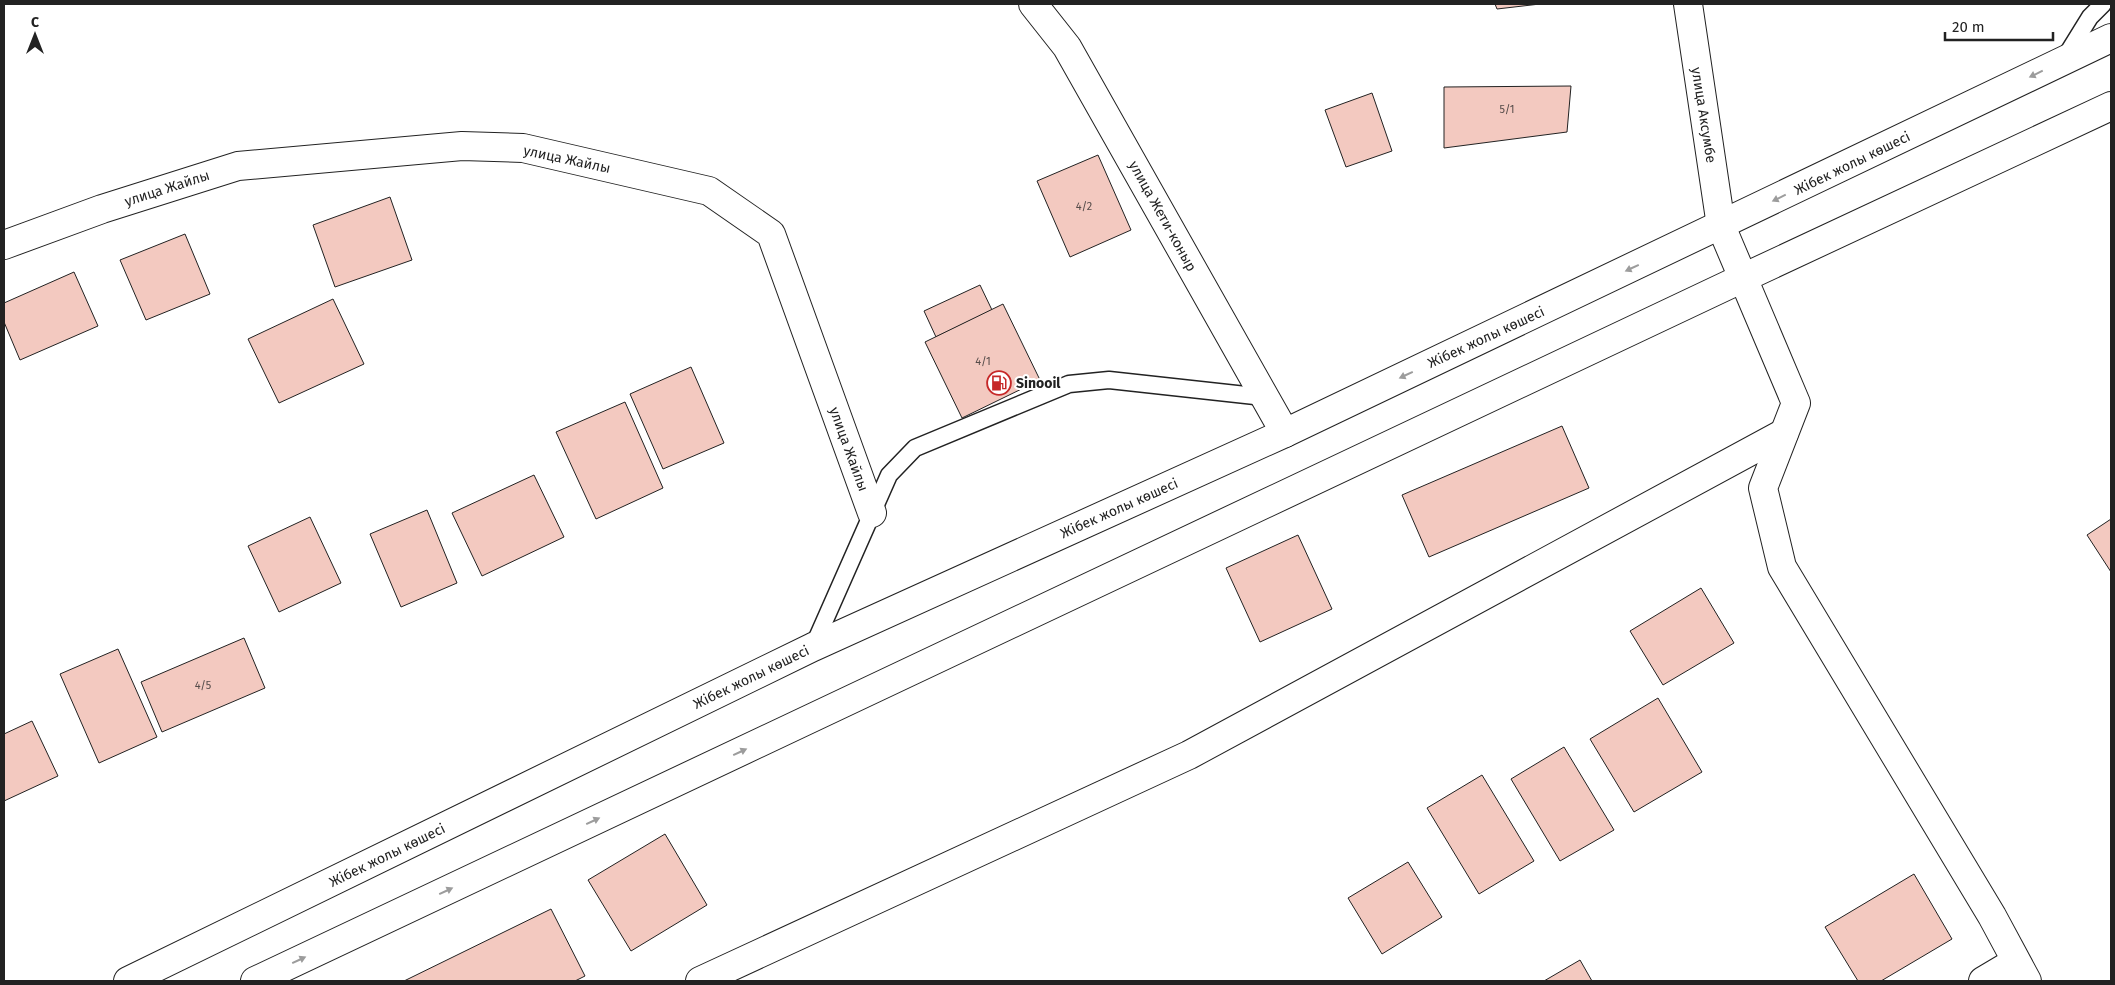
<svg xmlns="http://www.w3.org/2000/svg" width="2115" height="985" font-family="'Fira Sans',sans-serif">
<rect width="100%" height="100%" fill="#fff"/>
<g fill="#f3c9c0" stroke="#222">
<polygon points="1495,4 1540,4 1497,9"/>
<polygon points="1571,86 1567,132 1444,148 1444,87"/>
<polygon points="1372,93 1392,151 1346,167 1325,110"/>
<polygon points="1098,155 1131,230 1070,257 1037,181"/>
<polygon points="390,197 412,260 335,287 313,225"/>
<polygon points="185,234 210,294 146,320 120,260"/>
<polygon points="74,272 98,326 20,360 4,322 4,303"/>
<polygon points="980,285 992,310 936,337 924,311"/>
<polygon points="333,299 364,364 279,403 248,339"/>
<polygon points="1003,304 1040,380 962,418 925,342"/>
<polygon points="691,367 724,443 663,469 630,394"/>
<polygon points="625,402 663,488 596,519 556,432"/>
<polygon points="1562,426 1589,488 1429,557 1402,495"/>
<polygon points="534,475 564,537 482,576 452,513"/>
<polygon points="427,510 457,583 401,607 370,534"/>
<polygon points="310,517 341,583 279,612 248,546"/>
<polygon points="2111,519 2111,572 2087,535"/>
<polygon points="1298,535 1332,609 1260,642 1226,568"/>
<polygon points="1701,588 1734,643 1663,685 1630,631"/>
<polygon points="244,638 265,688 162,732 141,682"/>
<polygon points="118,649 157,737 99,763 60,674"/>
<polygon points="1658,698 1702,772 1634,812 1590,739"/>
<polygon points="32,721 58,776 4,801 4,734"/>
<polygon points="1564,747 1614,830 1560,861 1511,779"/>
<polygon points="1482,775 1534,861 1479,894 1427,808"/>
<polygon points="665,834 707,905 631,951 588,880"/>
<polygon points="1408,862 1442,917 1382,954 1348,898"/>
<polygon points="1914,874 1952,939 1881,981 1858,981 1825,927"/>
<polygon points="551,909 585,976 575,981 404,981"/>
<polygon points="1580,960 1592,981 1544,981"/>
</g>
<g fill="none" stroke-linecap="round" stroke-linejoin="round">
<g stroke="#222" stroke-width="19">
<g id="lane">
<polyline points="2064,59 2090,17 2103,4"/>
<polyline points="813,647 889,475 915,448 1069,384 1109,380 1264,397"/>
</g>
</g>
<g stroke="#222" stroke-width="30">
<g id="street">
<polyline points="1033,4 1067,47 1285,433"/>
<polyline points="1721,226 1796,403 1763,488 1782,567 1992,916 2027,981"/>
<polyline points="4,245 102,209 238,166 462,146 523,148 709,191 771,234 872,513"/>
<polyline points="700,981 1189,755 1784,433"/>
<polyline points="1983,981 2015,962"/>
</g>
</g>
<g stroke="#222" stroke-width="30">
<polyline id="secondary" points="1688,4 1721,226"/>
</g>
<g stroke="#222" stroke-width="30">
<g id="primary">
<polyline points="128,981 813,647 1285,433 2111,38"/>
<polyline points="255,981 1743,278 2111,106"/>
</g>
</g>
<use href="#lane" stroke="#fff" stroke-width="16"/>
<use href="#street" stroke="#fff" stroke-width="28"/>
<use href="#secondary" stroke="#fff" stroke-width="28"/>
<use href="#primary" stroke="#fff" stroke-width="28"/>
</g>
<defs><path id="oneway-solid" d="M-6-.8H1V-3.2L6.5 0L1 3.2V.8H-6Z" transform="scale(1.25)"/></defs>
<g fill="#9c9c9c">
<use href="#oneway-solid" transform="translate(2036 74) rotate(154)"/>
<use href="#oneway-solid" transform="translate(1779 198) rotate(154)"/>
<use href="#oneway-solid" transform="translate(1632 268) rotate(155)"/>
<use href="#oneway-solid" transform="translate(1406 375) rotate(155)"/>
<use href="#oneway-solid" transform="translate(740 752) rotate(-25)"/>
<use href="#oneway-solid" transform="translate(593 821) rotate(-25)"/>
<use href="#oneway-solid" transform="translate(446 891) rotate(-25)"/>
<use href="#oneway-solid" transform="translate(299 960) rotate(-25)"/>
</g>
<defs>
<g id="fuel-ring" transform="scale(1.25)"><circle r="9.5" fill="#fff" stroke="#c62828" stroke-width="1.5"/><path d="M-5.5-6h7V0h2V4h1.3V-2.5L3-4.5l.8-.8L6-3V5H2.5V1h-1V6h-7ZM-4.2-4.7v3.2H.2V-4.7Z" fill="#c62828"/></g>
</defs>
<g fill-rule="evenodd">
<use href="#fuel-ring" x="999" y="383"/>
</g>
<g text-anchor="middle" stroke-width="4" stroke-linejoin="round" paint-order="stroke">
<g font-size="11" fill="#564c4a">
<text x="1507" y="113">5/1</text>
<text x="1084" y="210">4/2</text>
<text x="983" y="365">4/1</text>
<text x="203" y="689">4/5</text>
</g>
<g font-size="14" fill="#222" stroke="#fff">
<text transform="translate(1704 115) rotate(81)" y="5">улица Аксумбе</text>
<text transform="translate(567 159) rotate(12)" y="5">улица Жайлы</text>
<text transform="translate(1852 163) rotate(-26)" y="5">Жібек жолы көшесі</text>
<text transform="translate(167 188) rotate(-18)" y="5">улица Жайлы</text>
<text transform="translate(1163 216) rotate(61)" y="5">улица Жети-коныр</text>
<text transform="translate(1486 337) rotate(-25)" y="5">Жібек жолы көшесі</text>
<text transform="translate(849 449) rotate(70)" y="5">улица Жайлы</text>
<text transform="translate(1119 508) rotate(-24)" y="5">Жібек жолы көшесі</text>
<text transform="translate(751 677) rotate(-26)" y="5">Жібек жолы көшесі</text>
<text transform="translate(387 855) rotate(-26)" y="5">Жібек жолы көшесі</text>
</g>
<g font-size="14" font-weight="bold" fill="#222" stroke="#fff" text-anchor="start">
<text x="1016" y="388">Sinooil</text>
</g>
</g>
<rect width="2115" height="985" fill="none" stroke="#222222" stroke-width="10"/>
<g transform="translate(35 35)" stroke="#ffffff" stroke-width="4" paint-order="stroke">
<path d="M0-4L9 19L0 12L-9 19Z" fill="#222222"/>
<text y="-8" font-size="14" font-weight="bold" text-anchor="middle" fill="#222222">С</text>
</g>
<path d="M1945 32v8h108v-8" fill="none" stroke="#222222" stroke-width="2.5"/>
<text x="1952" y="32" font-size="15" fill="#222222" stroke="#ffffff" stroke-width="4" paint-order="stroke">20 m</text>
</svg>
